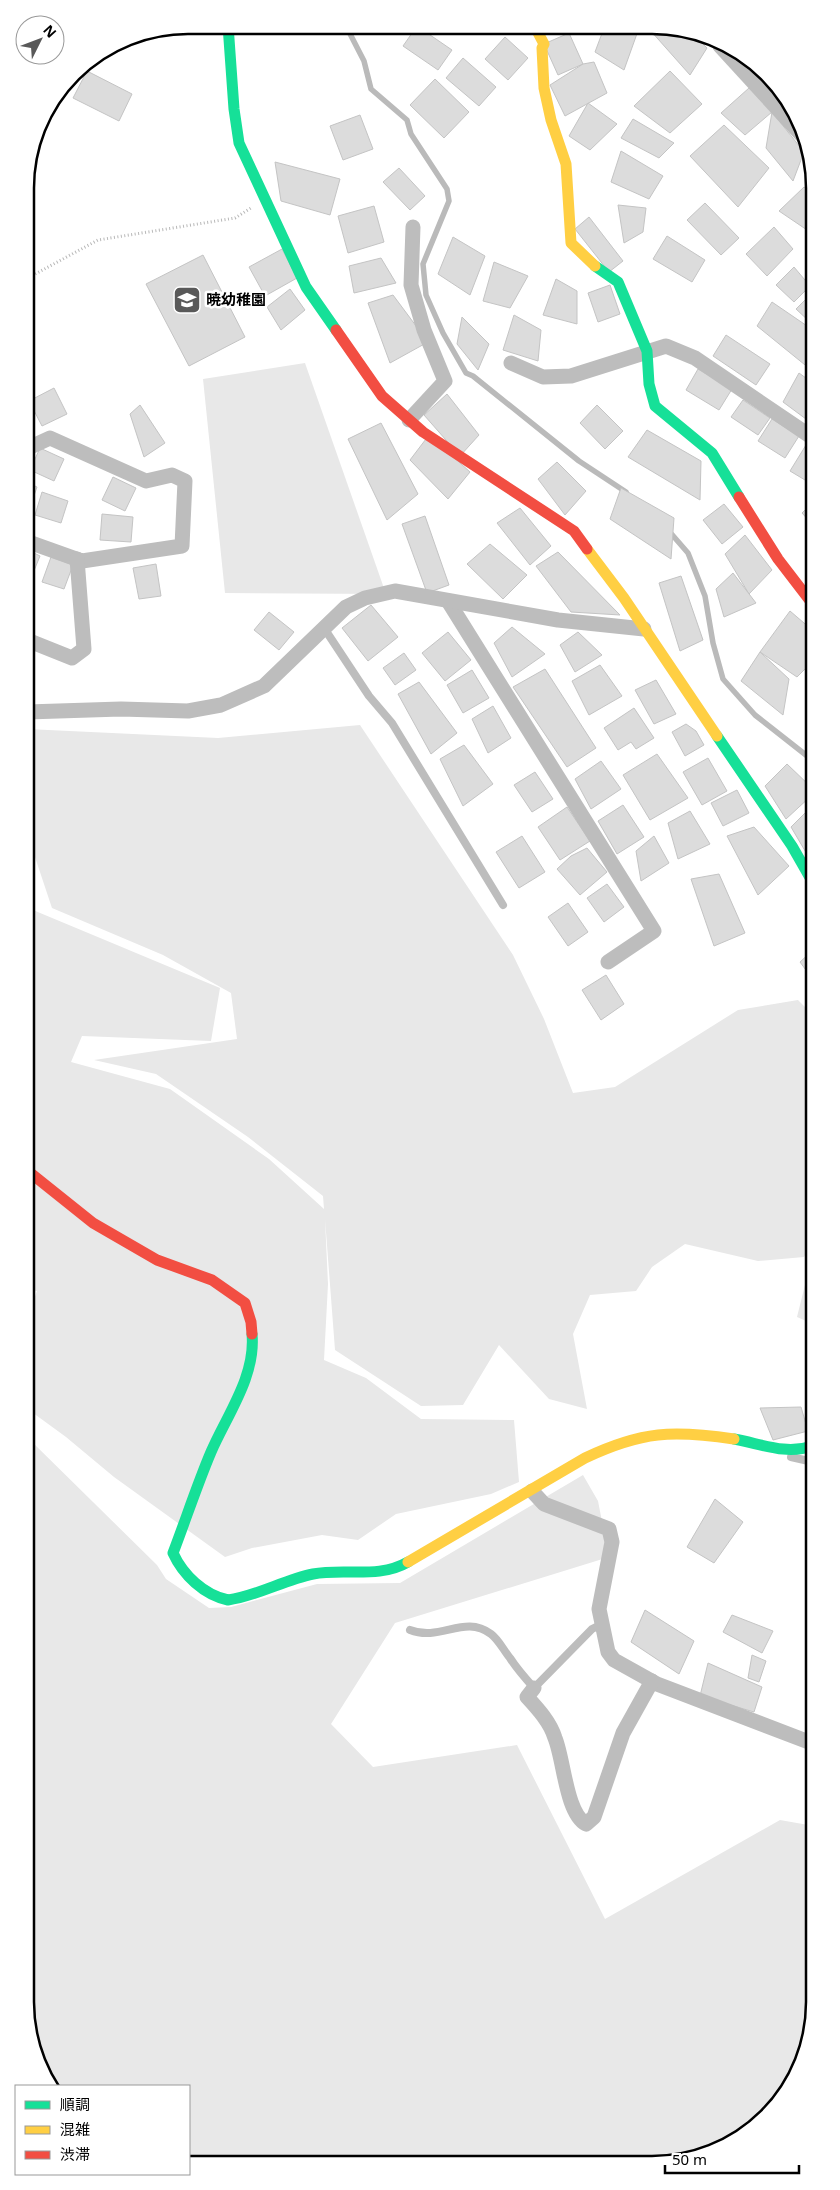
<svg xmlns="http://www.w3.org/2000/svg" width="840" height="2190" font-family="'Noto Sans','Noto Sans JP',sans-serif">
<rect width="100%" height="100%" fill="#fff"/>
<g fill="#e8e8e8">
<polygon points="305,363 386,594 225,593 203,379"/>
<polygon points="360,725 513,955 544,1019 573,1093 615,1087 738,1010 798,1000 812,1014 813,1239 804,1257 758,1261 685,1244 652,1267 636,1291 590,1295 573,1334 587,1409 549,1399 499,1345 463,1405 421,1406 335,1350 325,1219 328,1284 324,1360 366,1378 421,1419 514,1420 519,1482 491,1494 396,1514 358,1540 322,1535 252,1548 225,1557 114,1477 66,1437 29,1410 28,1316 37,1291 28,1289 27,884 33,910 220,988 211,1041 82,1036 71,1062 170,1089 269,1159 324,1209 323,1196 248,1137 156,1074 94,1060 237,1039 231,993 163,955 52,908 27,833 27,729 218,738"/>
<polygon points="813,1266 813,1324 797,1317 809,1269"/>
<polygon points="29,1439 157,1565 166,1579 209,1608 231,1607 317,1584 400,1583 583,1475 598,1501 609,1557 395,1623 331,1724 373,1767 517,1745 605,1919 780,1820 814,1826 815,2012 803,2064 775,2109 734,2143 694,2160 189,2162 189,2086 49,2086 30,2044"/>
</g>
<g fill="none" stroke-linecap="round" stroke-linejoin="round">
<g stroke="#bababa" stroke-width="5.5">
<polyline points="346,26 364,61 371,89 407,120 411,134 447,189 449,201 423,264 426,295 443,333 466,373 473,376 579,461 626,492"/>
<polyline points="668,530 688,553 705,596 713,643 723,679 755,715 811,759"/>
</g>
</g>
<g fill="#dcdcdc" stroke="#c4c4c4">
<polygon points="417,26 452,50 438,70 403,46"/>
<polygon points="604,28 639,28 624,70 595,52"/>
<polygon points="652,28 683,28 691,32 707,48 690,75 650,30"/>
<polygon points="569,33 583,64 558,75 544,44"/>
<polygon points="505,37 528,58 508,80 485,59"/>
<polygon points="463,58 496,87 479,106 446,78"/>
<polygon points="594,62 607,93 565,116 550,85 583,64"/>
<polygon points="760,66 785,97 755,71"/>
<polygon points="87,71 132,94 119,121 73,98"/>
<polygon points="670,71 702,104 670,133 634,106"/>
<polygon points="435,79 469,112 444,138 410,105"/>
<polygon points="749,88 772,112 745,135 721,113"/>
<polygon points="588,103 617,124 590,150 569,136"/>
<polygon points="772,112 804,152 793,181 766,148"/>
<polygon points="360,115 373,149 343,160 330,126"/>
<polygon points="633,119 674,143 659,158 621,138"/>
<polygon points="724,125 769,168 738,207 690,156"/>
<polygon points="621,151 663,176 649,199 611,182"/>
<polygon points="275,162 340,179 330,215 281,201"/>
<polygon points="399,168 425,196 410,210 383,182"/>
<polygon points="804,187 810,191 810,232 779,211"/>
<polygon points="705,203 739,238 721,255 687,220"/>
<polygon points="618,205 646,208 643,232 624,243"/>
<polygon points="374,206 384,242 348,253 338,216"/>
<polygon points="589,217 623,261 609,272 575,229"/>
<polygon points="774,227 793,249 767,276 746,254"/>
<polygon points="667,236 705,260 692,282 653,259"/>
<polygon points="453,237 485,256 470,295 438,274"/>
<polygon points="282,249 297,278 265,296 249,267"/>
<polygon points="203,255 245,337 189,366 146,284"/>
<polygon points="381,258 396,283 354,293 349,266"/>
<polygon points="494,262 528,276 510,308 483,301"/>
<polygon points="794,267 810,286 794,302 776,285"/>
<polygon points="556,279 577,291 577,324 543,315"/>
<polygon points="610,285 620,314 598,322 588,293"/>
<polygon points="290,289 305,310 281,330 267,307"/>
<polygon points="393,295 428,342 390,363 368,303"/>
<polygon points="810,295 810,322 796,309"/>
<polygon points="772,302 810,328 810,369 757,326"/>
<polygon points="514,315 541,330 538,361 503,350"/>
<polygon points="462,317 489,344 478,370 457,344"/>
<polygon points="726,335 770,364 756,385 713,356"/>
<polygon points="698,369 732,389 719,410 686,390"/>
<polygon points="799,373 810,381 810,422 783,402"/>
<polygon points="54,388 67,414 42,426 29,401"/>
<polygon points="447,394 479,435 460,456 424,415"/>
<polygon points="743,400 770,418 758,435 731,417"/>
<polygon points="140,405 165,443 144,457 130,414"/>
<polygon points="597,405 623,431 605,449 580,423"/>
<polygon points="772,419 799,436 785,458 758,441"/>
<polygon points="381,423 418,494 387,520 348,439"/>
<polygon points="647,430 701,461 700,500 628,457"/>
<polygon points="429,435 470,472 448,499 410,460"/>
<polygon points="806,445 810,448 810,483 790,471"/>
<polygon points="40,448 64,459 54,481 30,470"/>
<polygon points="557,462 586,491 565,515 538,479"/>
<polygon points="113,477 136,488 125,511 102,500"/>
<polygon points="26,482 37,487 30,507 26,506"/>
<polygon points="621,488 674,518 671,559 610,519"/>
<polygon points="42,492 68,501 61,523 35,515"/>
<polygon points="724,504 743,527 722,544 703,520"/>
<polygon points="810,505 811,523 802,513"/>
<polygon points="520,508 551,546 530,565 497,523"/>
<polygon points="102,514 133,517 131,542 100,540"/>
<polygon points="425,516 449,585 427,593 402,524"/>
<polygon points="745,535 772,570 749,594 725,554"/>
<polygon points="490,544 527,575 503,599 467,564"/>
<polygon points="26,549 40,556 31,578 26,576"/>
<polygon points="558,552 620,615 571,612 536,566"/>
<polygon points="51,557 73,565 64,589 42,582"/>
<polygon points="156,564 161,596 139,599 133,568"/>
<polygon points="733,573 756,603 724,617 716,589"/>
<polygon points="681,576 703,640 680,651 659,583"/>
<polygon points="371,605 398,637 368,661 342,628"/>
<polygon points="790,611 811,629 811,663 797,677 760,652"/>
<polygon points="269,612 294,632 279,650 254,630"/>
<polygon points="512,627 545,654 512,677 494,643"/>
<polygon points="448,632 471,660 445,681 422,653"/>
<polygon points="578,632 602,655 575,672 560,645"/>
<polygon points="760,652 789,679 783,715 741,681"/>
<polygon points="404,653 416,670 395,685 383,668"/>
<polygon points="600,665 622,696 589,715 572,681"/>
<polygon points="545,669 596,748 567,767 513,687"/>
<polygon points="472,670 489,698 463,713 447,685"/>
<polygon points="656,680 676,714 654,724 635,690"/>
<polygon points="419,682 457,733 431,754 398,694"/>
<polygon points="493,706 511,738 488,753 472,719"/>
<polygon points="634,708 654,738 636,749 631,742 618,750 604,728"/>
<polygon points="686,724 696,731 704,745 685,756 672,732"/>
<polygon points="464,745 493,784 463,806 440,759"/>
<polygon points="657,754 688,798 650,820 623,775"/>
<polygon points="708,758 727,791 702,805 683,772"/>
<polygon points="601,761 621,789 591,809 575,779"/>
<polygon points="787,764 811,787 811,796 786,819 765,786"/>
<polygon points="535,772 553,799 532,812 514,785"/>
<polygon points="737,790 749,813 723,826 711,803"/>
<polygon points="623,805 644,837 617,854 598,821"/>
<polygon points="567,807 590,841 560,860 538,827"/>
<polygon points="811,807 811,861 791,827"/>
<polygon points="690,811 710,844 678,859 668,823"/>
<polygon points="754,827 789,866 758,895 727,836"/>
<polygon points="522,836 545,872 519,888 496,852"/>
<polygon points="654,836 669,863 641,881 636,851"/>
<polygon points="587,848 607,872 580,895 557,869 571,856"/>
<polygon points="719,874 745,933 714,946 691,879"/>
<polygon points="607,884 624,907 604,922 587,898"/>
<polygon points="568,903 588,932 568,946 548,917"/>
<polygon points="812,951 812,976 811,977 800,962"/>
<polygon points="606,975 624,1004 601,1020 582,990"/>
<polygon points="801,1407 808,1431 773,1440 760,1408"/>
<polygon points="715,1499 743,1522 714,1563 687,1547"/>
<polygon points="645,1610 694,1641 679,1674 631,1642"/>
<polygon points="732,1615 773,1631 762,1653 723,1632"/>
<polygon points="752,1655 766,1661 759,1682 748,1678"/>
<polygon points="708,1663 762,1687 754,1712 700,1696"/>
</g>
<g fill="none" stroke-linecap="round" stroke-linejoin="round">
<polyline stroke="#b8b8b8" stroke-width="3" stroke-dasharray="1 2.5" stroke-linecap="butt" points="26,279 98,240 235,218 251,208"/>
<g stroke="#bdbdbd" stroke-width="8">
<polyline points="324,628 369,696 392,723 503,905"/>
<polyline points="791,1457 813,1462"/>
<path d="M410 1630C441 1642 464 1614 491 1634 499 1640 504 1651 510 1658 517 1669 525 1678 534 1688L592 1629 602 1624"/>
</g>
<g stroke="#bdbdbd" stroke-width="15">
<polyline points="720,46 808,142"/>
<polyline points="511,363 543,377 571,376 666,346 695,358 810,436"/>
<polyline points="409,420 445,381 424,330 411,285 413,227"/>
<polyline points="26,449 50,438 146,481 172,475 185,481 182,546 82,561 26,541"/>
<polyline points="448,601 654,931 608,962"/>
<polyline points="27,640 72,658 84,649 77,559"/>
<polyline points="27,712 121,709 188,711 221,705 264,686 346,607 365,598 395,591 558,620 644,629"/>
<polyline points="532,1491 544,1504 609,1529 612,1542 599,1609 608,1652 614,1660 657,1684 814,1744"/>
<path d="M534 1688 527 1697C538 1709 550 1722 555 1738 564 1760 566 1813 586 1824L594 1817 623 1733 652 1681"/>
</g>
<g stroke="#16e098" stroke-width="11">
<polyline points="228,25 234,109 239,143 306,287 336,330"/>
<polyline points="595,266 618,282 647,351 649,384 655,406 712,453 739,497"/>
<polyline points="717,736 792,846 812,881"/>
<path d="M252 1334C256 1376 227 1415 211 1452 197 1485 186 1519 173 1553 183 1575 204 1595 228 1600 257 1596 284 1580 313 1574 344 1568 379 1579 408 1562"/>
<path d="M734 1439C762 1444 785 1455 813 1446"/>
</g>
<g stroke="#ffcf43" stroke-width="11">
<polyline points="535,27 544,44 542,48 544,88 551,120 566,164 571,243 595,266"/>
<polyline points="587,549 624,598 717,736"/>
<path d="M408 1562 585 1458C642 1431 673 1430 734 1439"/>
</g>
<g stroke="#f24e42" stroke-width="11">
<polyline points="336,330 382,396 423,432 574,531 587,549"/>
<polyline points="739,497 778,559 811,602"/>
<polyline points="28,1171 93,1223 157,1260 212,1280 245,1303 251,1322 252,1334"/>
</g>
</g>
<defs>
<g id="school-square" transform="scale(1.4375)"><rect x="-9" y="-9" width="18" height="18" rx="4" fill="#595959" stroke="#fff"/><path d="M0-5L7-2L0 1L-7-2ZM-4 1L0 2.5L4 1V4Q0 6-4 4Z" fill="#fff"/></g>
</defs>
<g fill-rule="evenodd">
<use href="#school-square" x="187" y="300"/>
</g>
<g text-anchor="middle" stroke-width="5" stroke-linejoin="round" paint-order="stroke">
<g font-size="15" font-weight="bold" fill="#000" stroke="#fff" text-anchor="start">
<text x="206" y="305">暁幼稚園</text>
</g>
</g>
<path d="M0 0H840V2190H0ZM188 34H652A154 154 0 0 1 806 188V2002A154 154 0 0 1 652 2156H188A154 154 0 0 1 34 2002V188A154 154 0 0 1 188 34Z" fill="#fff" fill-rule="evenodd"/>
<path fill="none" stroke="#000" stroke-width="2.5" d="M188 34H652A154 154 0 0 1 806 188V2002A154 154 0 0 1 652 2156H188A154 154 0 0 1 34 2002V188A154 154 0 0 1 188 34Z"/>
<rect x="15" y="2085" width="175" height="90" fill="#ffffff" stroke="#999999"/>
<rect x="25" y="2101" width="25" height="8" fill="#16e098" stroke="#999999"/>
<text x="60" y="2110" font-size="15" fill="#000000">順調</text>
<rect x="25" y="2126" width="25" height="8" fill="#ffcf43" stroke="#999999"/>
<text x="60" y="2135" font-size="15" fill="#000000">混雑</text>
<rect x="25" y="2151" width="25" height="8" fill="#f24e42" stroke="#999999"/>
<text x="60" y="2160" font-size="15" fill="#000000">渋滞</text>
<g transform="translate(40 40) rotate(48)"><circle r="24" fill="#ffffff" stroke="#999999"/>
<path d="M0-4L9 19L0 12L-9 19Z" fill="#595959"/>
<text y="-8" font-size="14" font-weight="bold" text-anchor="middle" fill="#000000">N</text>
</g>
<path d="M665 2165v8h134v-8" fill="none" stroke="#000000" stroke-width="2.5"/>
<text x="672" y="2165" font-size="15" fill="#000000" stroke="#ffffff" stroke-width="4" paint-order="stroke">50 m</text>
</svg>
